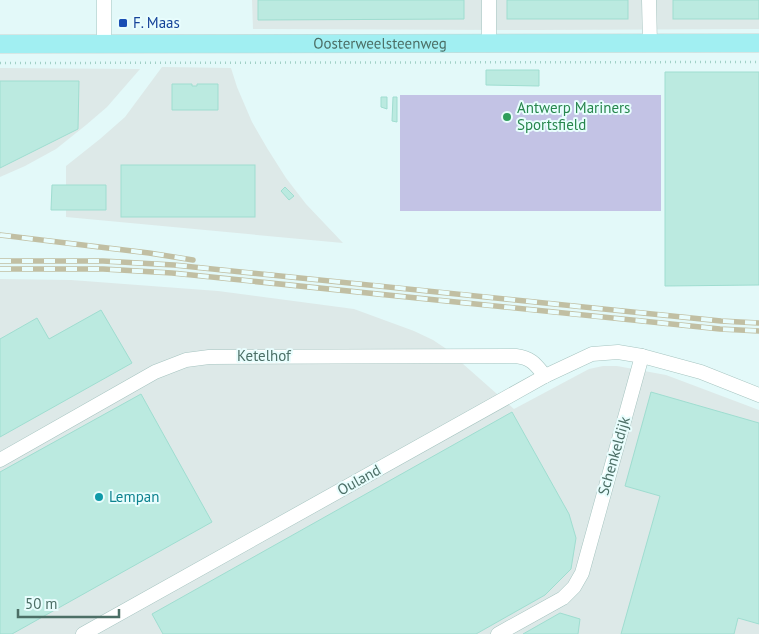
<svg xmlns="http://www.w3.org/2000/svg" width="759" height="634" font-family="'PT Sans',sans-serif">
<rect width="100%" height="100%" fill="#e3f9f9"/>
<g fill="#dde9e8">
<polygon points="252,0 759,0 759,29 534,30 253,29"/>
<polygon points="162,67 231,68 237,87 252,122 267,148 286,178 306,204 343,243 66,217 66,166 100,139 125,117"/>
<polygon points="0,68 140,69 107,107 86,125 56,149 25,166 0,177"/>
<polygon points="0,279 71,280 218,291 354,309 414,331 433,340 445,348 514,409 589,369 603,366 617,366 666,375 759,410 759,634 0,634"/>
</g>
<rect fill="#c3c3e5" x="400" y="95" width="261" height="116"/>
<g fill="#bbeae0" stroke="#9fddd0">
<polygon points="258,0 464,0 464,19 258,20"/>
<rect x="507" y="0" width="121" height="19"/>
<rect x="673" y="0" width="86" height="19"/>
<polygon points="486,70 539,70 539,86 486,85"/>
<polygon points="665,72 759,72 759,285 665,286"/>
<polygon points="0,81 79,81 78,129 0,168"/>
<polygon points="172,84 192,84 192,86 197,86 197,84 218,84 218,110 172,110"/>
<polygon points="381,97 387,97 387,109 381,107"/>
<polygon points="393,97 397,97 397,122 392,121"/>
<rect x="121" y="165" width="134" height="52"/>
<polygon points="52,185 106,185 106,210 51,210"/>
<polygon points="285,187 294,196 289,200 281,191"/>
<polygon points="101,310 132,363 0,437 0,339 37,318 49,339"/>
<polygon points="651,392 759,423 759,624 738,618 734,634 621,634 660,496 625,486"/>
<polygon points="141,394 212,522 12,634 0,634 0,472"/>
<polygon points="512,412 569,514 576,538 571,569 545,595 476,634 163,634 152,614"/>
<polygon points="560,613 580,619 578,634 523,634"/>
</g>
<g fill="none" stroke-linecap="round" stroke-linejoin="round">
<g stroke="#a6c4c0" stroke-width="15">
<g id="minor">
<polyline points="104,0 104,44"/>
<polyline points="489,0 489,43"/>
<polyline points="649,0 650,43"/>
<path d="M0 460 155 372 186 360 209 357 516 356C532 358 536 365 545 376"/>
<polyline points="83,634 545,376 592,354 618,352 642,356 701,372 759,395"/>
<polyline points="498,634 563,598 574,587 582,573 642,356"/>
</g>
</g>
<g stroke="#c9d4d1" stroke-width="19">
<g id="major">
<path id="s1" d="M0 44 759 43"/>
</g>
</g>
<polyline stroke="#a1d0c7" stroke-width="2.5" stroke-dasharray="1 4" stroke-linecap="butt" points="0,63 759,62"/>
<use href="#minor" stroke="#fff" stroke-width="14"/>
<use href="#major" stroke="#a1eff2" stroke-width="18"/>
<g stroke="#c1bfa3" stroke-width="5.5">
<g id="rail">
<polyline points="0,235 149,253 193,260"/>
<polyline points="0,261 103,261 174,265 721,321 759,323"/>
<polyline points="0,269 103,269 172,273 720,329 759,331"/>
</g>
</g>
<use href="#rail" stroke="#e8fdfd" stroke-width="4" stroke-dasharray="11" stroke-linecap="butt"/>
</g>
<rect fill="#1a4fb4" stroke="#e8fdfd" stroke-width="2" x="118" y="18" width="10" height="10" rx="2.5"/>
<circle fill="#2e9e5b" stroke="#e8fdfd" stroke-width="2" cx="507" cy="117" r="5"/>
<circle fill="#0f9aa8" stroke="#e8fdfd" stroke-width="2" cx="99" cy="497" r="5"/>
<g text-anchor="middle" stroke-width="4" stroke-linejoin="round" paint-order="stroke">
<g font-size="15" fill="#164399" stroke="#e8fdfd" text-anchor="start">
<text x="133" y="28">F. Maas</text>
</g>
<g font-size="15" fill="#4c6f66" stroke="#e8fdfd">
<text dy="5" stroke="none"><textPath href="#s1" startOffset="380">Oosterweelsteenweg</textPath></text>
<text x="264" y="361">Ketelhof</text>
<text transform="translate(614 456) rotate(-74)" y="5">Schenkeldijk</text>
<text transform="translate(359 480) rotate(-29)" y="5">Ouland</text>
</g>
<g font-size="15" fill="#27864d" stroke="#e8fdfd" text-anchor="start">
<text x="517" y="113">Antwerp Mariners<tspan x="517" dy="17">Sportsfield</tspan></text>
</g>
<g font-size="15" fill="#0d838f" stroke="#e8fdfd" text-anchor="start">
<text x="109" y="502">Lempan</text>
</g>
</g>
<path d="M18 609v8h101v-8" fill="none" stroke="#4c6f66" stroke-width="2.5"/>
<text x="25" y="609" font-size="15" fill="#4c6f66" stroke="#e8fdfd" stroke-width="4" paint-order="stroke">50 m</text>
</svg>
